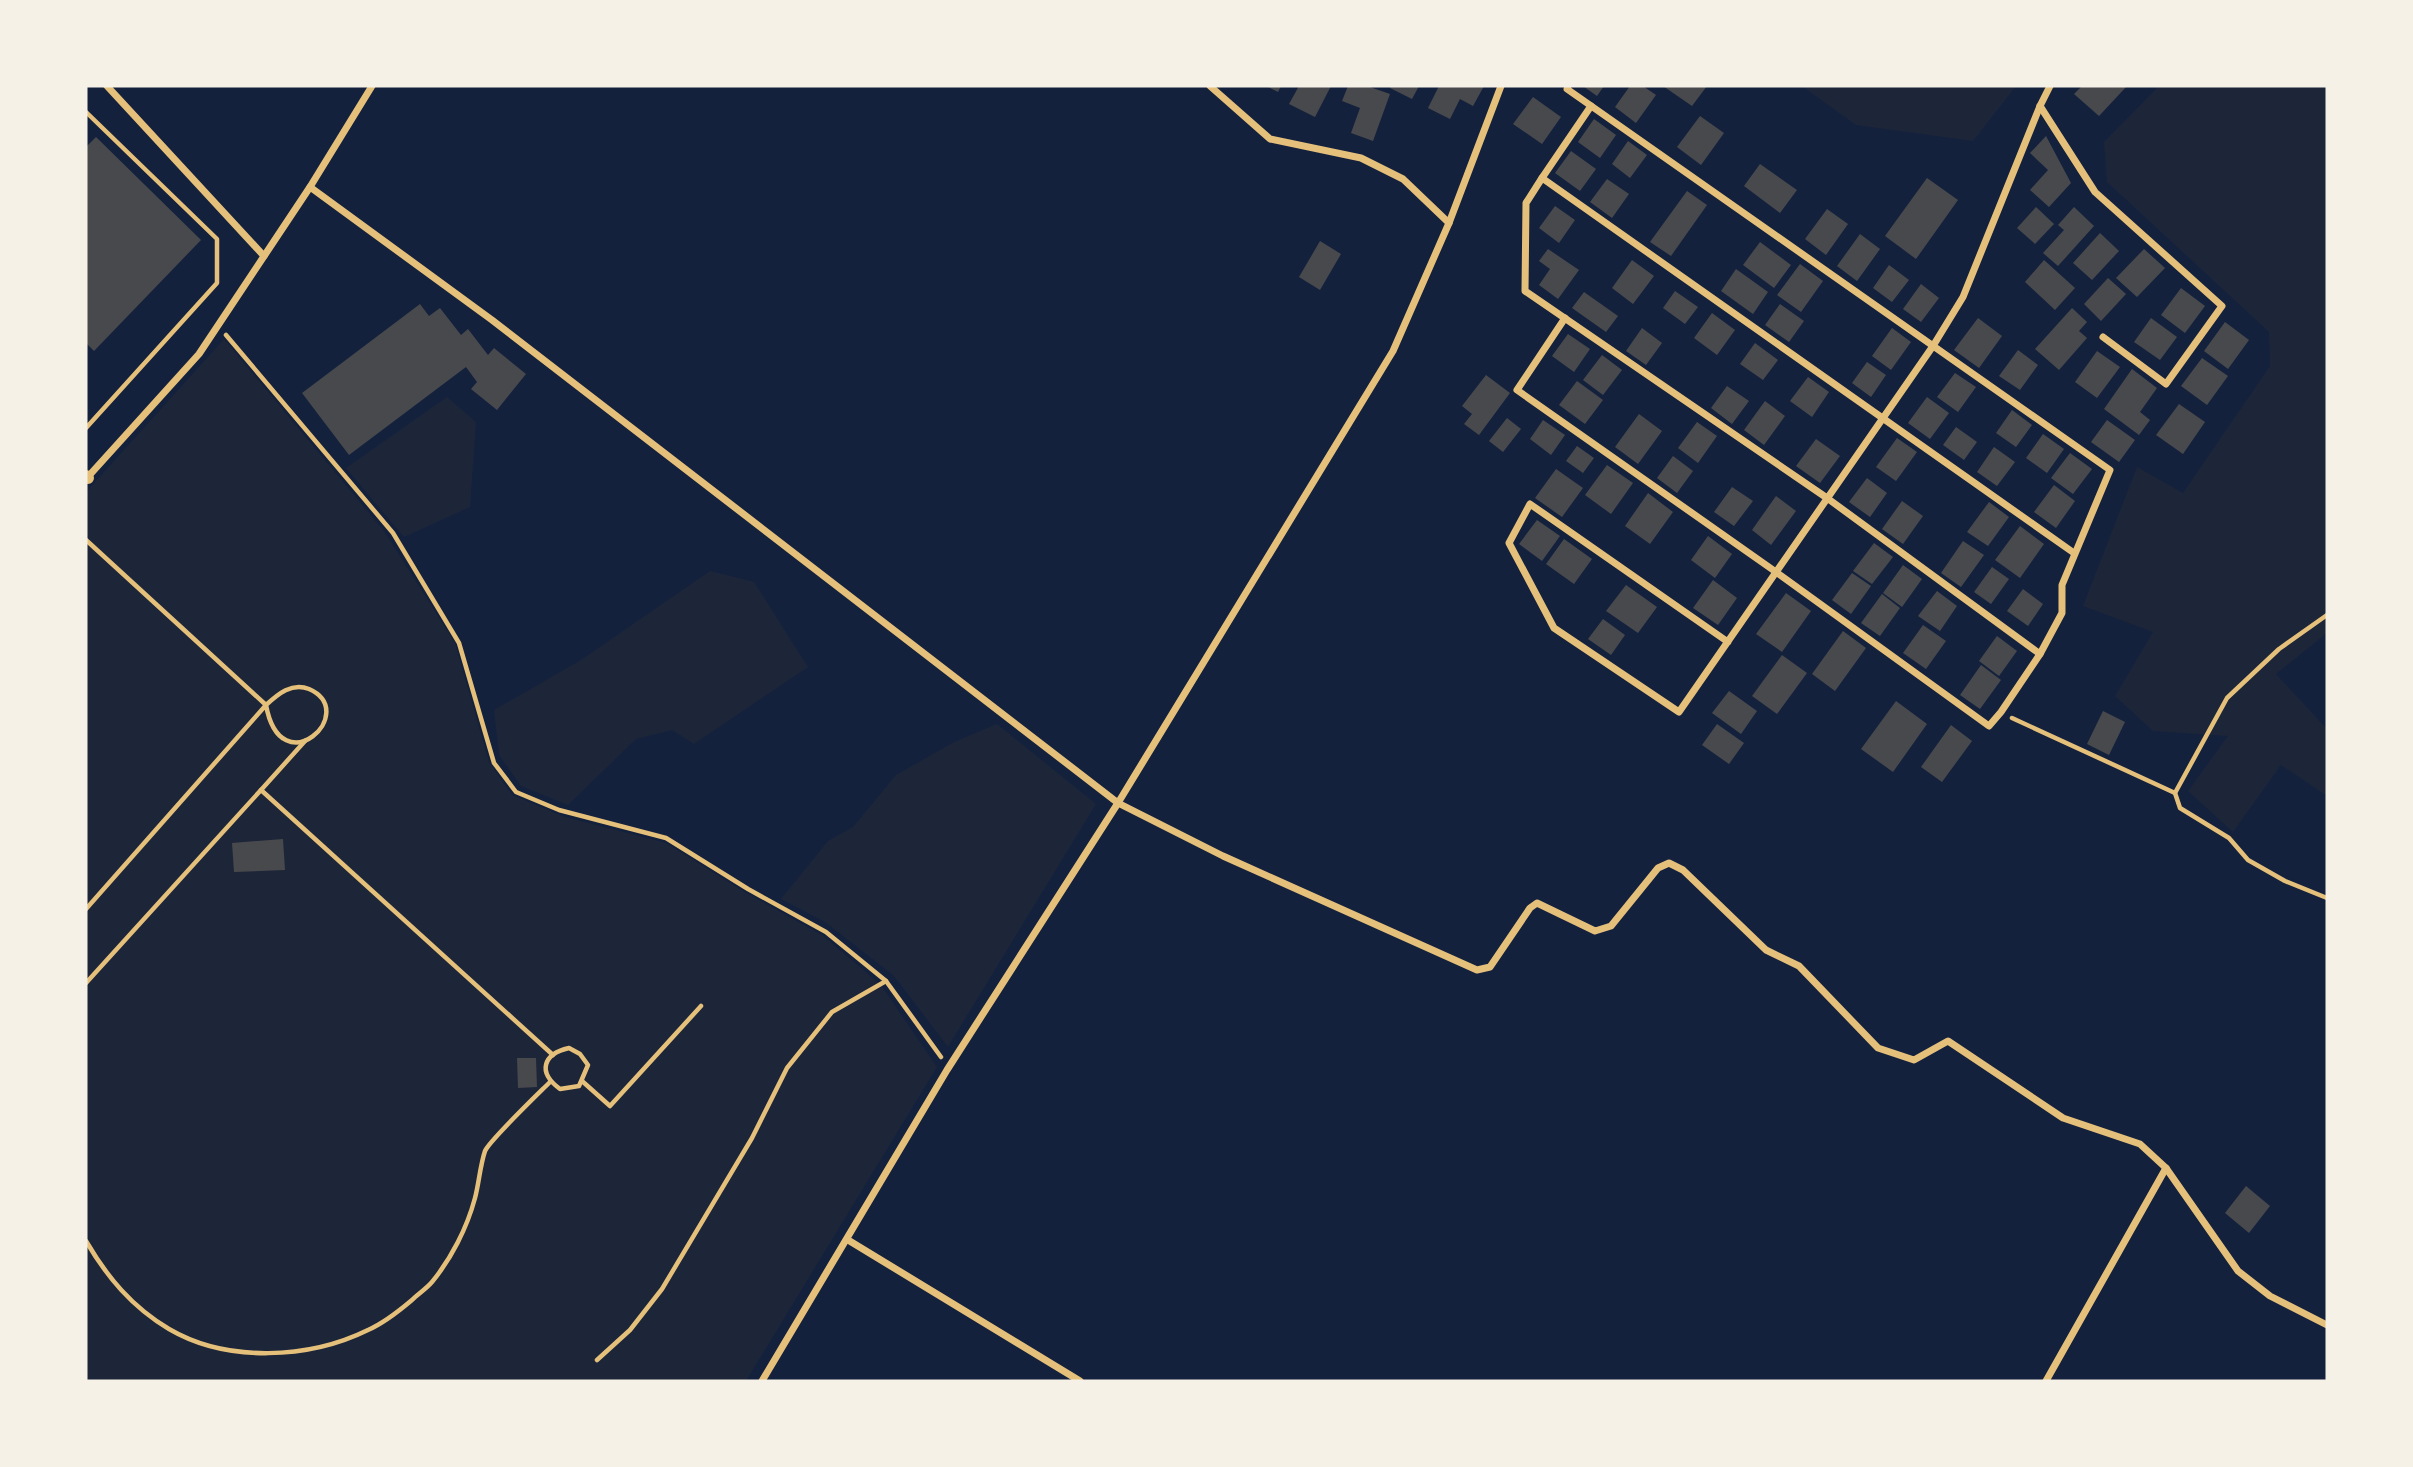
<svg xmlns="http://www.w3.org/2000/svg" width="2413" height="1467" font-family="'PT Sans',sans-serif">
<rect width="100%" height="100%" fill="#14213d"/>
<g fill="#1d2539">
<polygon points="1802,86 2016,86 1973,141 1856,125"/>
<polygon points="2159,86 2327,86 2327,633 2276,674 2327,729 2327,796 2281,765 2233,832 2188,791 2228,736 2153,731 2115,696 2153,632 2083,606 2137,467 2183,493 2270,366 2269,332 2107,182 2104,142"/>
<polygon points="224,339 384,531 455,643 489,762 512,795 565,817 666,843 748,894 822,935 881,985 937,1067 746,1381 86,1381 86,492"/>
<polygon points="447,397 476,422 470,507 404,537 346,468"/>
<polygon points="710,571 754,582 808,667 694,744 672,730 636,739 568,805 521,786 499,755 494,710 581,660"/>
<polygon points="997,724 1096,804 948,1047 894,976 825,922 781,899 828,841 853,827 896,775 954,742"/>
</g>
<g fill="#48494c">
<polygon points="1266,86 1281,86 1278,92"/>
<polygon points="1299,86 1331,86 1315,117 1289,104"/>
<polygon points="1348,86 1367,86 1390,94 1373,141 1351,133 1360,108 1342,101"/>
<polygon points="1391,86 1419,86 1412,99 1390,88"/>
<polygon points="1439,86 1484,86 1473,106 1460,99 1450,119 1428,108"/>
<polygon points="1583,86 1604,86 1597,96"/>
<polygon points="1630,86 1643,86 1656,95 1636,123 1615,107"/>
<polygon points="1663,86 1707,86 1692,106"/>
<polygon points="2082,86 2127,86 2099,116 2074,94"/>
<polygon points="1533,97 1561,117 1542,144 1513,124"/>
<polygon points="1700,116 1724,133 1701,165 1677,147"/>
<polygon points="1594,119 1616,135 1600,158 1578,142"/>
<polygon points="2046,136 2071,183 2049,207 2030,190 2048,170 2030,153"/>
<polygon points="96,137 201,240 94,351 86,343 86,147"/>
<polygon points="1628,141 1647,155 1630,178 1612,164"/>
<polygon points="1571,151 1596,169 1580,191 1555,173"/>
<polygon points="1760,164 1797,190 1780,213 1744,186"/>
<polygon points="1927,178 1958,200 1916,259 1885,236"/>
<polygon points="1607,179 1629,194 1612,218 1590,202"/>
<polygon points="1687,191 1707,205 1671,256 1650,242"/>
<polygon points="1555,206 1575,220 1559,243 1539,228"/>
<polygon points="2036,207 2054,224 2035,244 2017,228"/>
<polygon points="2074,207 2094,226 2058,266 2043,253 2064,230 2058,225"/>
<polygon points="1827,209 1848,224 1826,255 1805,239"/>
<polygon points="2100,233 2119,251 2092,280 2073,263"/>
<polygon points="1860,234 1880,249 1857,281 1837,266"/>
<polygon points="1320,241 1341,254 1320,290 1299,277"/>
<polygon points="1760,242 1791,265 1774,288 1743,265"/>
<polygon points="1548,249 1579,270 1558,299 1539,285 1550,269 1539,261"/>
<polygon points="2144,249 2165,268 2137,297 2116,278"/>
<polygon points="1632,260 1654,276 1633,304 1612,288"/>
<polygon points="2044,260 2075,288 2055,310 2025,282"/>
<polygon points="1800,264 1823,281 1801,312 1777,295"/>
<polygon points="1889,265 1909,280 1892,302 1873,288"/>
<polygon points="1736,269 1768,292 1753,314 1721,291"/>
<polygon points="2108,278 2126,294 2101,321 2084,304"/>
<polygon points="1921,284 1939,298 1921,322 1903,309"/>
<polygon points="2181,288 2205,306 2185,333 2161,315"/>
<polygon points="1675,291 1698,307 1685,324 1663,308"/>
<polygon points="1584,292 1618,316 1606,332 1572,308"/>
<polygon points="420,304 429,316 440,308 461,335 468,329 488,355 494,348 526,374 497,410 471,389 477,382 466,367 349,455 302,393"/>
<polygon points="1780,304 1804,321 1789,342 1765,325"/>
<polygon points="2072,308 2087,322 2079,331 2087,338 2059,370 2035,349"/>
<polygon points="1712,313 1735,330 1717,355 1694,338"/>
<polygon points="1978,318 2002,336 1979,368 1954,350"/>
<polygon points="2151,318 2177,337 2160,360 2134,342"/>
<polygon points="2225,322 2249,340 2228,369 2204,351"/>
<polygon points="1642,328 1662,343 1646,365 1626,351"/>
<polygon points="1892,328 1911,342 1891,370 1872,356"/>
<polygon points="1568,334 1590,349 1574,372 1552,356"/>
<polygon points="1755,343 1778,360 1763,380 1740,364"/>
<polygon points="2018,350 2038,365 2020,390 1999,376"/>
<polygon points="2097,351 2120,367 2097,398 2075,382"/>
<polygon points="1602,355 1622,370 1603,395 1583,380"/>
<polygon points="2202,358 2228,376 2207,405 2181,386"/>
<polygon points="1867,362 1886,375 1871,397 1852,383"/>
<polygon points="2132,369 2157,388 2140,412 2150,420 2139,435 2104,409"/>
<polygon points="1955,373 1976,387 1958,412 1937,397"/>
<polygon points="1486,375 1510,393 1479,435 1464,424 1472,414 1462,406"/>
<polygon points="1808,377 1829,392 1812,417 1790,401"/>
<polygon points="1577,381 1603,400 1585,424 1559,405"/>
<polygon points="1727,386 1749,401 1732,424 1711,408"/>
<polygon points="1927,397 1949,413 1930,439 1908,423"/>
<polygon points="1765,401 1785,416 1764,445 1744,430"/>
<polygon points="2179,404 2205,422 2183,454 2156,435"/>
<polygon points="2012,410 2032,425 2016,447 1996,433"/>
<polygon points="1639,414 1662,431 1638,464 1615,447"/>
<polygon points="1507,418 1521,429 1503,452 1489,441"/>
<polygon points="1543,420 1565,435 1551,455 1530,439"/>
<polygon points="2107,420 2135,440 2119,462 2091,442"/>
<polygon points="1697,422 1717,436 1698,463 1678,448"/>
<polygon points="1956,427 1977,442 1964,460 1943,445"/>
<polygon points="2043,434 2064,449 2047,473 2026,458"/>
<polygon points="1897,438 1917,452 1896,481 1876,467"/>
<polygon points="1816,439 1840,456 1820,483 1796,466"/>
<polygon points="1577,446 1594,458 1583,473 1566,461"/>
<polygon points="1994,447 2015,462 1997,486 1977,472"/>
<polygon points="2070,453 2092,469 2073,494 2051,478"/>
<polygon points="1673,456 1693,471 1677,493 1657,478"/>
<polygon points="1607,465 1633,483 1611,514 1585,495"/>
<polygon points="1556,469 1583,488 1562,517 1535,498"/>
<polygon points="1867,478 1887,493 1870,517 1849,502"/>
<polygon points="2054,485 2075,501 2056,528 2034,512"/>
<polygon points="1732,487 1753,501 1734,526 1714,512"/>
<polygon points="1648,493 1673,512 1650,544 1625,526"/>
<polygon points="1776,496 1796,511 1771,545 1752,530"/>
<polygon points="1902,501 1923,516 1903,544 1882,529"/>
<polygon points="1989,502 2009,517 1988,546 1967,532"/>
<polygon points="1537,520 1560,536 1542,561 1519,544"/>
<polygon points="2020,526 2044,544 2020,578 1995,560"/>
<polygon points="1708,536 1732,554 1715,578 1691,560"/>
<polygon points="1564,539 1592,559 1574,584 1546,564"/>
<polygon points="1963,541 1984,555 1961,587 1941,573"/>
<polygon points="1874,543 1893,557 1872,584 1853,571"/>
<polygon points="1903,565 1922,579 1902,607 1883,593"/>
<polygon points="1992,567 2009,579 1991,604 1974,592"/>
<polygon points="1852,573 1871,586 1851,614 1832,600"/>
<polygon points="1713,580 1737,598 1718,625 1693,608"/>
<polygon points="1626,585 1657,607 1638,633 1606,611"/>
<polygon points="2023,589 2043,604 2028,626 2007,611"/>
<polygon points="1937,591 1957,606 1940,631 1918,616"/>
<polygon points="1786,593 1811,611 1782,652 1756,634"/>
<polygon points="1882,594 1900,608 1880,636 1861,623"/>
<polygon points="1603,619 1625,635 1611,655 1588,639"/>
<polygon points="1923,625 1946,641 1926,669 1903,653"/>
<polygon points="1843,631 1866,648 1835,691 1812,674"/>
<polygon points="1997,636 2017,651 1999,676 1979,661"/>
<polygon points="1782,655 1807,673 1777,714 1752,696"/>
<polygon points="1981,665 2001,680 1980,709 1960,695"/>
<polygon points="1729,691 1757,711 1741,734 1712,713"/>
<polygon points="1896,701 1927,724 1893,772 1861,749"/>
<polygon points="2103,711 2125,722 2109,755 2087,744"/>
<polygon points="1717,724 1744,743 1729,764 1702,745"/>
<polygon points="1951,725 1972,741 1942,782 1921,767"/>
<polygon points="283,839 285,870 234,872 232,843"/>
<polygon points="517,1058 536,1058 537,1087 518,1088"/>
<polygon points="2246,1186 2270,1206 2249,1233 2225,1213"/>
</g>
<g fill="none" stroke-linecap="round" stroke-linejoin="round">
<g stroke="#e5c07b" stroke-width="4.5">
<polyline points="226,335 393,533 459,643 494,763 516,792 559,810 666,838 748,889 826,932 886,981 941,1057"/>
<path d="M86 540 266 705C281 787 361 712 309 689 292 682 278 694 266 705L86 909"/>
<polyline points="2012,718 2175,793 2180,808 2229,838 2248,860 2285,881 2327,898"/>
<polyline points="261,790 305,741"/>
<polyline points="2175,793 2227,698 2279,649 2327,615"/>
<polyline points="86,983 261,790 553,1055"/>
<path d="M569 1048 580 1054 588 1065 579 1086 560 1089C537 1072 543 1054 569 1048Z"/>
<polyline points="582,1081 610,1106 701,1006"/>
<path d="M86 1241C107 1277 132 1307 169 1329 227 1363 309 1359 368 1330 384 1323 399 1311 412 1300 418 1294 426 1289 432 1282 451 1259 467 1228 475 1198 479 1183 480 1166 485 1151 490 1140 538 1094 550 1082"/>
<polyline points="597,1360 630,1330 662,1289 752,1138 787,1068 832,1012 886,981"/>
</g>
<polyline stroke="#e5c07b" stroke-width="4.5" points="86,112 217,239 217,283 86,428"/>
<g stroke="#e5c07b" stroke-width="7">
<polyline points="107,86 264,256"/>
<polyline points="1210,86 1270,139 1361,158 1403,179 1449,223"/>
<polyline points="1591,106 1542,178 2074,553"/>
<polyline points="2040,106 2095,192 2222,306 2166,384 2103,337"/>
<polyline points="1542,178 1526,203 1525,291 1827,498 2040,654"/>
<polyline points="310,187 492,320 1118,803 1223,856 1477,970 1490,967 1530,908 1537,903 1595,931 1611,926 1658,868 1669,863 1683,870 1766,950 1799,966 1878,1048 1914,1060 1948,1041 2063,1118 2140,1144 2166,1168 2238,1271 2270,1296 2327,1325"/>
<polyline points="1565,318 1517,390 1776,572 1989,726 2001,712 2040,654 2062,613 2062,585 2110,470 1567,89 1568,86"/>
<polyline points="86,479 199,354 310,187 372,86"/>
<polyline points="1728,642 1530,504 1509,543 1554,628 1679,712 1933,346 1963,297 2040,106 2050,86"/>
<polyline points="848,1240 1080,1381"/>
<polyline points="762,1381 947,1070 1118,803 1393,351 1449,223 1501,86"/>
<polyline points="2046,1381 2166,1168"/>
</g>
<polyline stroke="#e5c07b" stroke-width="12" points="86,476 88,478"/>
</g>
<rect width="2413" height="1467" fill="none" stroke="#f6f1e7" stroke-width="175"/>
</svg>
